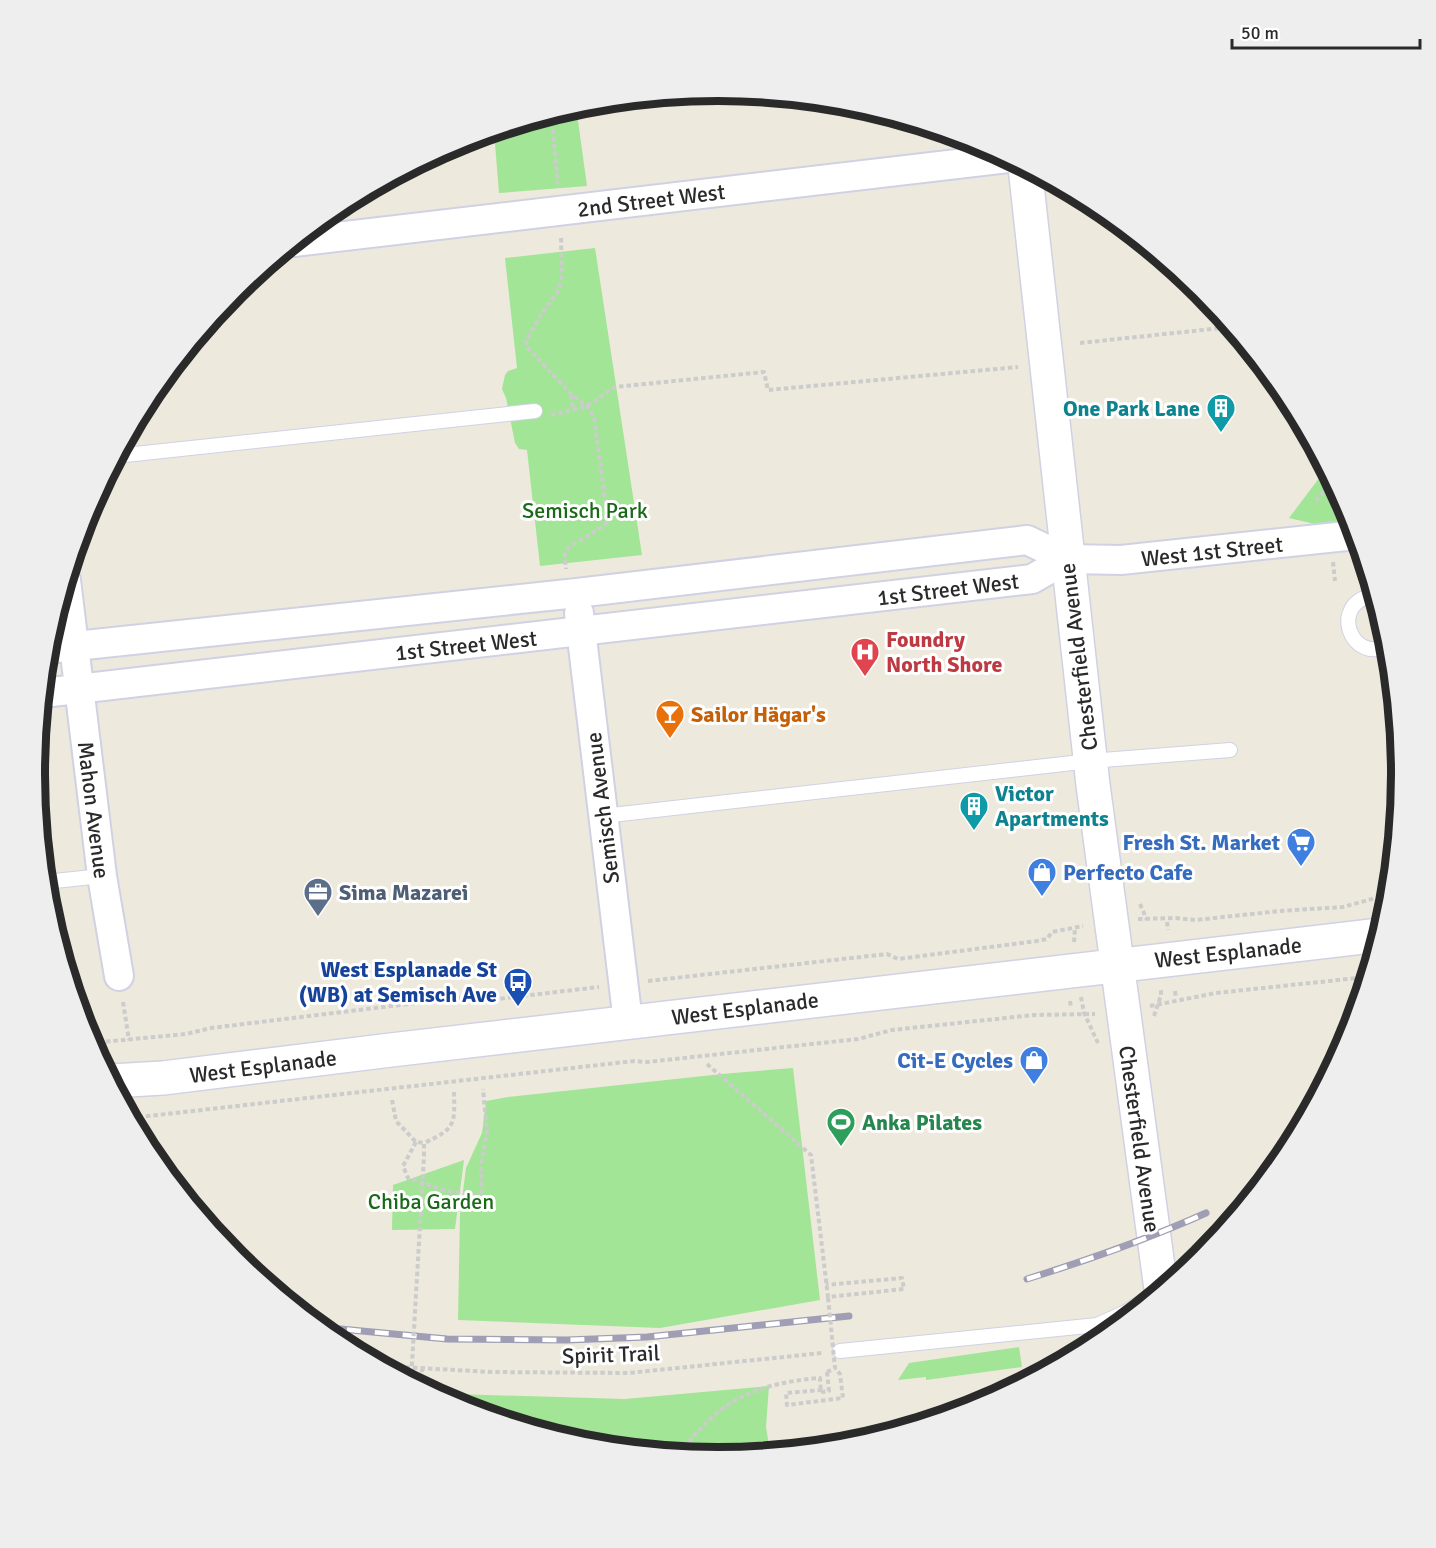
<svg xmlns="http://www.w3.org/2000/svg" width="1436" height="1548" font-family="Signika,sans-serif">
<rect width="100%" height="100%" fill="#ede9dc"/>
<g fill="#a2e596">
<polygon points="576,106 587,186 499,193 494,131"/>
<polygon points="595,248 642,555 540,566 527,450 519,449 515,443 506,398 502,389 505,375 508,371 517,368 505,258"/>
<polygon points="1326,469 1352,521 1319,525 1289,518"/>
<polygon points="793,1068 820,1300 660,1328 458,1320 460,1215 466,1168 482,1133 486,1101 508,1097 722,1074"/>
<polygon points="464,1160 455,1229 392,1230 393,1185"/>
<polygon points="1019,1347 1022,1367 926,1380 926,1377 898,1380 909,1363"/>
<polygon points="769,1386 766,1427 770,1452 718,1457 584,1444 452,1403 453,1394 625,1399"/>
</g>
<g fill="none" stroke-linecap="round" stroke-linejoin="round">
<g stroke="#d1d1e4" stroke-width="16">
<g id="lane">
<polyline points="116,456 535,411"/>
<path d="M1375 595C1327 602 1351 666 1389 645"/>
<polyline points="603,816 1090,761 1230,750"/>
<polyline points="45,882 102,876"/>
<polyline points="840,1351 1097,1325 1126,1312 1161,1289"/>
</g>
</g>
<g stroke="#d1d1e4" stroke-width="32">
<g id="street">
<polyline points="294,242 1008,158"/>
<polyline points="66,580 102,876 119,976"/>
<polyline points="579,613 628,1022"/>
<polyline points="47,649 577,593 1027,540 1067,559 1121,560 1356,535"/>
<polyline points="43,693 1032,579 1067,559"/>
</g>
</g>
<g stroke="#d1d1e4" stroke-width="36">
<g id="secondary">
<polyline points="1025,167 1093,785 1161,1289"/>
<polyline points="111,1081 163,1078 391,1050 1380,935"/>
</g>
</g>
<g stroke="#ccc" stroke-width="4" stroke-dasharray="4.5 3" stroke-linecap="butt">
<polyline points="551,114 558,184"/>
<path d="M561 238 562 275 559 290 540 316 526 341 527 347 571 394 587 406 594 417 608 521C600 532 567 543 565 554 564 558 566 565 566 569"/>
<polyline points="1080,343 1231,327"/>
<polyline points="571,395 573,410"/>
<polyline points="551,415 587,406 615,387 764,372 768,390 1018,367"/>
<polyline points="1316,501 1333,481"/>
<polyline points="1333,562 1335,581"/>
<polyline points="1140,904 1147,920"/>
<polyline points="1138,919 1176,918 1195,920 1280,911 1343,907 1390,894"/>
<polyline points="1167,922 1168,930"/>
<polyline points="1074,942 1075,928"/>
<polyline points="648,981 887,954 898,959 1037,941 1047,939 1052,932 1083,926"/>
<polyline points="1175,991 1176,998"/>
<polyline points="1081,997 1084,1013 1098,1043"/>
<polyline points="1070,1001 1071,1008"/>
<polyline points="123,1002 129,1040"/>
<polyline points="1150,1006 1216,993 1367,977"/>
<polyline points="1154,1016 1161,995 1161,989"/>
<polyline points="91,1043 186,1034 211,1028 457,998 489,1000 599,987"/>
<polyline points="707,1064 811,1155 828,1297 904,1289 902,1278 826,1285"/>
<polyline points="392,1100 396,1121 416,1142 424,1143"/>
<polyline points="131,1118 634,1061 647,1062 858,1039 892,1030 1034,1015 1095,1014"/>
<polyline points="416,1142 403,1166 408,1178 444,1190 482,1197 481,1165 487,1132 483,1089"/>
<path d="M424 1156V1143C455 1129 455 1125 454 1092"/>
<polyline points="1192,1247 1213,1243"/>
<polyline points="1193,1260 1199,1259"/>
<polyline points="383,1366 491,1372 629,1373 822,1353"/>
<polyline points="421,1387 422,1369"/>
<polyline points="822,1390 786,1393 787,1405 843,1398 840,1374 836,1369"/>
<path d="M680 1454C717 1400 758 1383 820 1378L821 1392 829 1391 827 1372"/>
</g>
<use href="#lane" stroke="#fff" stroke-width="14"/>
<use href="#street" stroke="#fff" stroke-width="28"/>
<use href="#secondary" stroke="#fff" stroke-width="33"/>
<g stroke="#9f9eb5" stroke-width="7">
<g id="rail">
<path d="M1027 1279C1088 1260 1148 1239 1206 1213"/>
<polyline points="319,1327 447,1339 567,1340 647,1337 849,1316"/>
</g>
</g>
<use href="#rail" stroke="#fff" stroke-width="4.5" stroke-dasharray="14" stroke-linecap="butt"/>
<g stroke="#ccc" stroke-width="4" stroke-dasharray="4.5 3" stroke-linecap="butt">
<polyline points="827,1372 835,1368 828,1297"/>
<polyline points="411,1381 424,1156"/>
</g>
</g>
<defs>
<g id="building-pin" transform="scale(1.5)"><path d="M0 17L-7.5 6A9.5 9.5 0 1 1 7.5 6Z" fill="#0f9aa8" stroke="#fff"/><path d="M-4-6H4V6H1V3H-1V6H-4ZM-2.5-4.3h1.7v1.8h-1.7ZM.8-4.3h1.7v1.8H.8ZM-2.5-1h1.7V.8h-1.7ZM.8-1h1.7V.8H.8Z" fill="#fff"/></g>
<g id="hospital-pin" transform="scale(1.5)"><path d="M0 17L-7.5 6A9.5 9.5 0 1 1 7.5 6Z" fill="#e0444e" stroke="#fff"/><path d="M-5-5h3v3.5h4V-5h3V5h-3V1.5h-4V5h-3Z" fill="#fff"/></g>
<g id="bar-pin" transform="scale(1.5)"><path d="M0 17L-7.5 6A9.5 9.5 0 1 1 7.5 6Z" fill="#e8710a" stroke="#fff"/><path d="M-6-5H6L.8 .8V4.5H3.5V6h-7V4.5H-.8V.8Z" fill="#fff"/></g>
<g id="supermarket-pin" transform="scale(1.5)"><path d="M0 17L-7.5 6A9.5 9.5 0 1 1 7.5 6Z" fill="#3f7fe0" stroke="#fff"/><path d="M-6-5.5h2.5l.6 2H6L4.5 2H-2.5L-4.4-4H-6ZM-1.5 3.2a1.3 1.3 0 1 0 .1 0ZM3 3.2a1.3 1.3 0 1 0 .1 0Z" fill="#fff"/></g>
<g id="shop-pin" transform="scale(1.5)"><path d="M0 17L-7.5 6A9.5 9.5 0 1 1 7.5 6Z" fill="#3f7fe0" stroke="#fff"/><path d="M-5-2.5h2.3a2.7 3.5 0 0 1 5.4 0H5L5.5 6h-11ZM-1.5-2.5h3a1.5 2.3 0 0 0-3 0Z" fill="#fff"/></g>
<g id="office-pin" transform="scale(1.5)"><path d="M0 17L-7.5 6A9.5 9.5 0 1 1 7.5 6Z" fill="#5c6f8a" stroke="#fff"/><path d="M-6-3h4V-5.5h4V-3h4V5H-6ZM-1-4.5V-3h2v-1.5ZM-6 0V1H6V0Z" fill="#fff"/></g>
<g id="bus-pin" transform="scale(1.5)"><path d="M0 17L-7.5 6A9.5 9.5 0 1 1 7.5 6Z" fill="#1a4fb4" stroke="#fff"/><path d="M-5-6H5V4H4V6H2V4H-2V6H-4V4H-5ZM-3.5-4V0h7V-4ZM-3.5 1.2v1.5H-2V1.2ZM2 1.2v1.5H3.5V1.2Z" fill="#fff"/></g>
<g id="stadium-pin" transform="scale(1.5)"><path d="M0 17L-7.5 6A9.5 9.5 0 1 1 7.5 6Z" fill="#2e9e5b" stroke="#fff"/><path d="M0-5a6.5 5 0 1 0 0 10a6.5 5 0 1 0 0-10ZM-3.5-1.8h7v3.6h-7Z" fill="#fff"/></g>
</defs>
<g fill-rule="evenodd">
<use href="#building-pin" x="1221" y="408"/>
<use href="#hospital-pin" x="865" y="652"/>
<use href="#bar-pin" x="670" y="714"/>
<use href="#building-pin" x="974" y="806"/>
<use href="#supermarket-pin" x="1301" y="842"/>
<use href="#shop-pin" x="1042" y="872"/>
<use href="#office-pin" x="318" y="892"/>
<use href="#bus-pin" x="518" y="982"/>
<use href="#shop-pin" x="1034" y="1060"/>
<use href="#stadium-pin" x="841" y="1122"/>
</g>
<g text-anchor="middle" stroke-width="6" stroke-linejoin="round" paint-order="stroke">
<g font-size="22" fill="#2a2a2a" stroke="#fff">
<text transform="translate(651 200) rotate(-7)" y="8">2nd Street West</text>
<text transform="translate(1212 551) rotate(-6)" y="8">West 1st Street</text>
<text transform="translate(948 589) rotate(-7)" y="8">1st Street West</text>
<text transform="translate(466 645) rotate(-6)" y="8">1st Street West</text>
<text transform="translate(1078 657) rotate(-97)" y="8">Chesterfield Avenue</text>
<text transform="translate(602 808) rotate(-97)" y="8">Semisch Avenue</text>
<text transform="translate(94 810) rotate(83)" y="8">Mahon Avenue</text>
<text transform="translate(1228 952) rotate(-6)" y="8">West Esplanade</text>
<text transform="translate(745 1008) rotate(-7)" y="8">West Esplanade</text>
<text transform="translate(263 1066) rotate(-7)" y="8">West Esplanade</text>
<text transform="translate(1140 1139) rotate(82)" y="8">Chesterfield Avenue</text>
<text transform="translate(611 1354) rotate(-2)" y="8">Spirit Trail</text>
</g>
<g font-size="22" font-weight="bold" fill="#0d838f" stroke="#fff" text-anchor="end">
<text x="1200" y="416">One Park Lane</text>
<text x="995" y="801" text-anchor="start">Victor<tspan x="995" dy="25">Apartments</tspan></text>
</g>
<g font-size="22" fill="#196a17" stroke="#fff">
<text x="585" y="518">Semisch Park</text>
<text x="431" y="1209">Chiba Garden</text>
</g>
<g font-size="22" font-weight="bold" fill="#be3a42" stroke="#fff" text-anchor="start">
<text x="886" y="647">Foundry<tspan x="886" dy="25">North Shore</tspan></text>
</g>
<g font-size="22" font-weight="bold" fill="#c56008" stroke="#fff" text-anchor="start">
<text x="691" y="722">Sailor Hägar's</text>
</g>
<g font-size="22" font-weight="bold" fill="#366cbe" stroke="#fff" text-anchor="end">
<text x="1280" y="850">Fresh St. Market</text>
<text x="1063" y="880" text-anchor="start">Perfecto Cafe</text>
<text x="1013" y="1068">Cit-E Cycles</text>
</g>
<g font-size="22" font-weight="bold" fill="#4e5e75" stroke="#fff" text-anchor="start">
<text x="339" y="900">Sima Mazarei</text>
</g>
<g font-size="22" font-weight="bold" fill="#164399" stroke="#fff" text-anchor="end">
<text x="497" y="977">West Esplanade St<tspan x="497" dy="25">(WB) at Semisch Ave</tspan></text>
</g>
<g font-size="22" font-weight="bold" fill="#27864d" stroke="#fff" text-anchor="start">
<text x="862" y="1130">Anka Pilates</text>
</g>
</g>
<path d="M0 0H1436V1548H0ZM45 774a673 673 0 1 1 1346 0a673 673 0 1 1-1346 0Z" fill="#eee" fill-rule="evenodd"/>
<path fill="none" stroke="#2a2a2a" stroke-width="8" d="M45 774a673 673 0 1 1 1346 0a673 673 0 1 1-1346 0Z"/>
<path d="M1232 39v9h188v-9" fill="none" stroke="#2a2a2a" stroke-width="3"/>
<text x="1241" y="39" font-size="18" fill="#2a2a2a" stroke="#ffffff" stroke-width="4.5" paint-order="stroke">50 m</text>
</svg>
